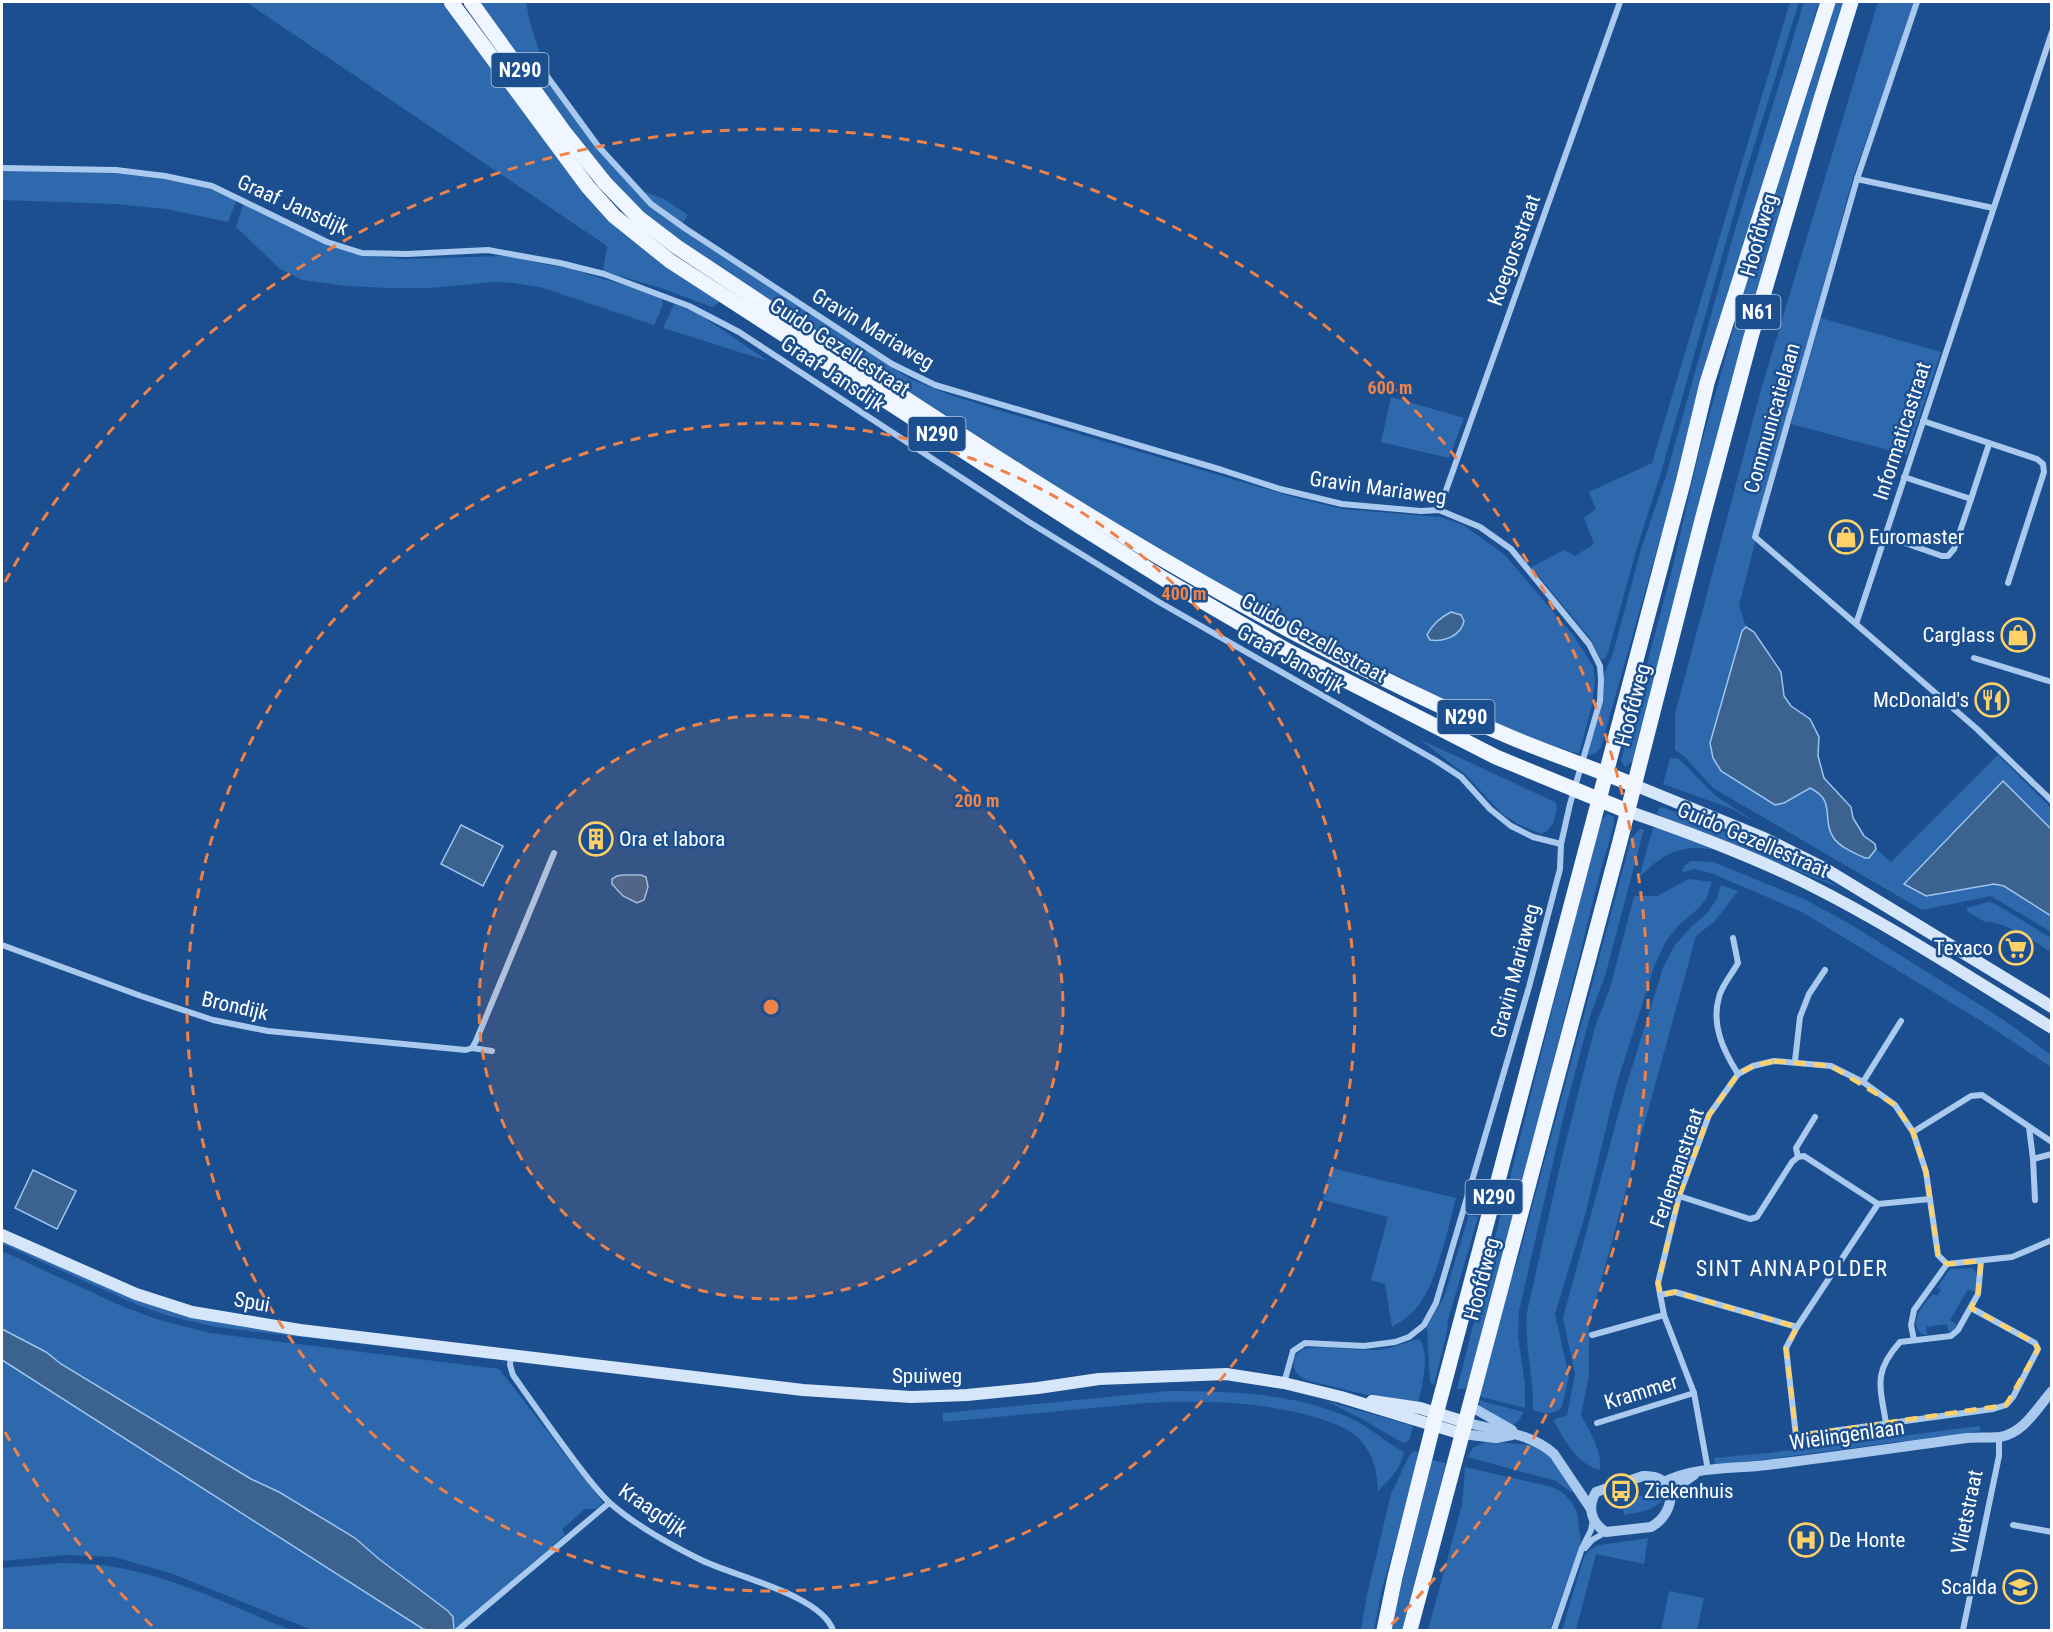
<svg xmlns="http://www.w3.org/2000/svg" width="2053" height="1632" font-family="'Roboto Condensed',sans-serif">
<rect width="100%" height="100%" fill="#1b4f8f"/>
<g fill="#2e69ad">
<polygon points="246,2 441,2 557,156 720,302 712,307 661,288 603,271 607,246"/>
<polygon points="479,2 526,2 530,23 545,68 601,145 645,192 664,199 688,215 680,228 910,379 953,396 1008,413 1297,498 1342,509 1440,517 1463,525 1504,554 1573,635 1593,666 1595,681 1592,705 1579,754 1509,731 1441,701 1410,682 1231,593 1069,495 673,238 634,206 584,150"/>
<polygon points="1790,2 1799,2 1744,178 1660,476 1636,551 1609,649 1606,658 1601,660 1590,638 1531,567 1564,550 1575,556 1594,544 1584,518 1596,509 1589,492 1652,463"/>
<polygon points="1804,2 1819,2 1740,257 1601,747 1596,753 1587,756 1602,704 1604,674 1613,653 1641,549 1666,476 1732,240"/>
<polygon points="1832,2 1844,2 1636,752 1632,762 1625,767 1621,761 1672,570 1699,452 1762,226"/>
<path d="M1878 2H1915L1853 178 1804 355 1739 605 1746 627 1742 631 1710 743 1784 803 1810 788C1830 798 1828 816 1831 836L1869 858 1876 849 1891 862 1998 755 2051 808V829L2003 781 1904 884 1926 896 1994 884 2004 886 2051 916V932L1991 896 1922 910 1713 788 1685 757 1675 750V714L1762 386Z"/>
<path d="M2 170C78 171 166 167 237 199L228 222 166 209 115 204 2 200Z"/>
<polygon points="244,202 327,245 365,256 405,259 504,256 571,269 653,294 662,299 663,305 654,325 540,287 513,283 494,282 431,288 388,288 347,286 302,280 280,269 236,227"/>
<polygon points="674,304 699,314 768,361 663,328"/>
<polygon points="1821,318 1941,352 1907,455 1791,424"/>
<polygon points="1391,397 1464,418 1449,458 1381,442"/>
<path d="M1419 739 1555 802 1557 807C1555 820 1553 829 1541 834L1518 824 1501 813 1466 775Z"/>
<polygon points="1673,758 1679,759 1716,796 1757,823 1732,809 1663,784 1670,759"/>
<path d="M1662 807C1723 830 1784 854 1840 888L1661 816 1657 814 1659 808Z"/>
<polygon points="1608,814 1614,817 1614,824 1600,873 1538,1124 1468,1383 1465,1389 1457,1389 1598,827 1601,820"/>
<path d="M1653 828H1659L1715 850C1681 843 1662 854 1639 878Z"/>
<polygon points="1640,829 1644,829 1605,976 1590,1016 1564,1115 1519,1311 1518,1336 1525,1385 1525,1408 1478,1396 1504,1298 1517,1263 1631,839"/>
<polygon points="1691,861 1713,862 1804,899 1850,924 1985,1008 2011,1025 2051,1055 2051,1067 1994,1029 1802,912 1713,874 1695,869 1682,872 1684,866"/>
<path d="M1689 879 1712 882 1706 899 1700 907 1679 925 1666 941 1655 964 1617 1083 1585 1215 1555 1314 1569 1376 1562 1407 1558 1411 1548 1414 1533 1410C1534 1377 1524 1346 1527 1312L1562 1157 1595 1027 1611 985 1634 896H1657Z"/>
<path d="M1721 885 1738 891 1715 921 1696 936 1589 1325V1375L1581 1415C1589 1430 1603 1453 1600 1470 1575 1463 1566 1441 1553 1420L1567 1415 1575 1374 1563 1318 1624 1093 1663 968 1674 946 1691 927 1708 912 1716 900Z"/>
<path d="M1988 902 1994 903 2051 938V952C2037 943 2000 919 1985 922L1968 912 1966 908Z"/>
<path d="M1331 1168 1456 1198C1447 1231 1439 1274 1421 1302 1414 1313 1404 1320 1392 1327L1385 1284 1371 1280 1388 1217 1323 1200Z"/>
<polygon points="1469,1215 1478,1217 1448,1320 1447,1332 1434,1385 1430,1382 1427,1327 1444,1297"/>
<polygon points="2,1240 151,1305 219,1323 489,1356 492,1359 216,1327 169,1316 140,1306 2,1244"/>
<polygon points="2,1251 124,1307 156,1319 210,1333 499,1369 603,1503 596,1509 585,1509 562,1529 565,1535 466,1620 453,1629 453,1617 448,1611 379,1559 355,1538 279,1492 251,1479 61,1364 46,1352 2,1329"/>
<path d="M1968 1268H1973C1979 1275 1977 1284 1975 1292L1968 1289 1950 1320 1957 1325 1954 1330 1949 1333 1947 1324 1926 1327 1927 1335 1921 1334C1908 1320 1923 1305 1933 1294L1937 1296 1941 1290 1937 1288 1950 1269Z"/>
<path d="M1419 1339C1431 1354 1422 1385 1418 1403L1393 1401 1309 1381C1292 1375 1288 1360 1303 1349 1328 1345 1353 1351 1378 1350 1393 1349 1405 1342 1419 1339Z"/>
<polygon points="2,1360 423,1629 427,1630 312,1630 173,1574 114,1557 66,1555 2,1561"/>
<path d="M1169 1391C1228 1391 1296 1393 1350 1418 1369 1426 1385 1442 1404 1452 1401 1469 1390 1479 1378 1491 1377 1469 1373 1452 1357 1437 1345 1426 1330 1422 1315 1417 1259 1401 1204 1400 1146 1403L943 1422V1413Z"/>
<polygon points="1478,1400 1523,1412 1520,1419 1513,1426 1481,1409"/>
<polygon points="1326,1401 1410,1425 1413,1427 1409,1441 1403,1443 1362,1419"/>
<polygon points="1979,1426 1981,1431 1715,1466 1714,1458 1768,1453"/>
<polygon points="1488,1441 1539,1446 1545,1450 1577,1492 1571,1492 1556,1481 1467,1457 1474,1447"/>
<polygon points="1415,1451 1421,1453 1382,1589 1374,1630 1361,1630 1367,1595 1391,1494 1410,1454"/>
<polygon points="1432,1460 1446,1463 1402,1630 1390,1630"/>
<polygon points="1465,1467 1552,1487 1562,1492 1571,1501 1577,1513 1581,1542 1550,1630 1428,1630 1462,1505"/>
<path d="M1663 1489 1665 1497C1654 1511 1640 1512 1624 1515L1622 1499 1656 1493Z"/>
<path d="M1648 1538 1644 1564 1596 1554 1576 1630H1562L1584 1557C1589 1550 1593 1547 1600 1545Z"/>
<path d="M60 1563C80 1563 100 1564 120 1568 180 1579 235 1608 291 1630H2V1568Z"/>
<polygon points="1669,1591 1704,1598 1697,1630 1661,1630"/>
</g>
<g fill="#3c6290" stroke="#9cc4f0" stroke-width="1.5">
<path d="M1451 612 1461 615 1464 621C1461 636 1444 642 1430 640L1427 635C1432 625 1441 617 1451 612Z"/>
<path d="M1746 627 1754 632 1781 672 1784 696 1791 706 1810 719 1819 737 1818 756 1824 778 1851 807 1853 818 1864 836 1875 844 1876 849 1869 858H1865C1855 853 1839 847 1833 837 1821 819 1837 801 1810 788L1784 803 1775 805 1721 771 1713 758 1710 743 1742 631Z"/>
<polygon points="2003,781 2051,829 2051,916 2004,886 1994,884 1926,896 1904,884"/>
<polygon points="461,825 503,846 483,886 441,864"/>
<polygon points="623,875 641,875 646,877 648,887 644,900 637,903 623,896 612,884 612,879 617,876"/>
<polygon points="33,1170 76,1191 57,1229 15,1208"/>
<polygon points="2,1329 46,1352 61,1364 251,1479 279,1492 355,1538 379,1559 448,1611 453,1617 454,1630 427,1630 423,1629 2,1360"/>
</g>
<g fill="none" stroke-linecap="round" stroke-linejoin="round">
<g stroke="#a9c9ee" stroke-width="6">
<polyline points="2052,32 1856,624 1977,729 2052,801"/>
<polyline points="541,68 598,146 651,204 686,229 892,364 935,385 1222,470 1280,489 1342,504 1421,511 1439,510 1480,527 1511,549 1589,644 1600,666 1601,680 1600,701 1570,804 1561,844 1560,869 1529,987 1436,1303 1424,1325 1409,1337 1395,1342 1364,1346 1305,1343 1293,1351 1284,1383"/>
<polyline points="2,168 116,170 165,176 212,186 327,242 362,253 407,254 488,250 560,263 604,274 689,306 739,332 1029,522 1159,602 1435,760 1461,777 1490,809 1511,826 1533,837 1561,844"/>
<polyline points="1857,179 1993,208"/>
<polyline points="1923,421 2037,459 2043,464 2044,472 2008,583"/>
<polyline points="1971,499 1989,444"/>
<polyline points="1439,510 1620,2"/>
<polyline points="1885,536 1942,556 1948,556 1954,549 1971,499 1904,477"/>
<polyline points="1856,624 1755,537 1857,179 1917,2"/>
<polyline points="1974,658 2052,682"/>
<path d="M1733 938 1738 963C1732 974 1722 985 1719 997 1711 1025 1723 1050 1738 1074"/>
<polyline points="2,945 141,996 213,1020 268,1031 466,1050 472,1048 476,1041 554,853"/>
<polyline points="472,1048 492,1051"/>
<polyline points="1795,1061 1800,1017 1809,994 1825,970"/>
<polyline points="1863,1082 1901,1021"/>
<polyline points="2029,1127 2033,1159 2035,1200"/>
<polyline points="1913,1132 1971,1096 1982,1095 2052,1142"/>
<polyline points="1798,1157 1796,1148 1815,1117"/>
<polyline points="2033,1159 2052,1154"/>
<polyline points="1679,1196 1750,1219 1757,1217 1792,1162 1798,1157 1804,1156 1878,1204 1930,1199"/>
<polyline points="1660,1295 1675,1292 1797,1327 1878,1204"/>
<polyline points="1797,1327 1786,1348 1796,1436 1993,1409 2006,1405 2013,1397 2038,1349 2035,1343 1971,1308"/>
<polyline points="1592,1335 1664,1315"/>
<polyline points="1914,1340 1911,1325 1914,1310 1947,1264"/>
<path d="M511 1354 510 1365 513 1375C534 1405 555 1435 577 1464 587 1477 598 1492 610 1503 635 1525 669 1544 699 1559 732 1576 820 1594 833 1630"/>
<polyline points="1597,1423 1694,1393"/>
<path d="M1886 1423C1880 1386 1873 1372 1900 1342L1951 1336 1958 1330 1978 1294 1981 1261"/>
<polyline points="1708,1470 1694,1393 1664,1315 1658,1283 1679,1196 1709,1115 1738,1074 1753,1066 1774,1061 1831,1066 1863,1082 1895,1105 1913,1132 1926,1172 1938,1255 1947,1264 2012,1257 2052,1240"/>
<polyline points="2013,1525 2052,1532"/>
<polyline points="1585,1548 1592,1540 1606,1532"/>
<polyline points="458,1630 609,1503"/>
<polyline points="1554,1630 1582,1548 1591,1530 1593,1520"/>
<polyline points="1963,1630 1999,1456 1999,1437"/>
</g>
<g stroke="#a9c9ee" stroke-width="10">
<polyline points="1470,1406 1512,1430"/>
<path d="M1465 1422C1495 1431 1530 1432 1554 1454L1591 1509"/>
<polyline points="1462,1434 1496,1438 1512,1435"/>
<path d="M1643 1476C1679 1474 1677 1513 1651 1527L1606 1532C1591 1523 1587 1507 1596 1492Z"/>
<path d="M1664 1482C1695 1466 1734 1469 1767 1465 1834 1457 1900 1447 1967 1438 1978 1437 1989 1438 2000 1437 2024 1433 2037 1408 2052 1391"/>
<polyline points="1670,1499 1681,1484 1694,1475"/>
</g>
<g stroke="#d6e6fa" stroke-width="12">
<polyline points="1634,785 1764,838 1822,867 2052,1007"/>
<path d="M1627 811C1688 832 1750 855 1808 884 1892 926 1972 979 2052 1028"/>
<polyline points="2,1235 136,1294 192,1312 300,1330 803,1390 911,1397 967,1395 1038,1388 1099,1379 1226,1374 1284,1383 1341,1397 1462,1434"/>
<polyline points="1372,1401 1420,1408 1465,1422"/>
</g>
<g stroke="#f0f6ff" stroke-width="15">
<polyline points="451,2 588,187 614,216 670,261 1076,524 1164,579 1288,651 1496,757 1627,811"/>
<path d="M471 2 565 133 605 183 639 218 677 247C878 380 1078 518 1291 631 1364 670 1439 707 1515 739 1554 755 1595 769 1634 785"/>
<polyline points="1384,1630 1395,1577 1433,1426 1683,483 1707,383 1828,2"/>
<polyline points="1410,1630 1619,845 1702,520 1751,337 1820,102 1851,2"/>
</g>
</g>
<path fill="none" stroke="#ffd166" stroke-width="4.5" stroke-dasharray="12 8" stroke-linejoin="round" d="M1774 1061 1831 1066 1895 1105 1913 1132 1926 1172 1938 1255 1947 1264 1981 1261 1978 1294 1971 1308 2035 1343 2038 1349 2006 1405 1796 1436 1786 1348 1797 1327 1675 1292 1660 1295 1658 1283 1679 1196 1709 1115 1738 1074 1753 1066Z"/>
<circle cx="771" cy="1007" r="292" fill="#ee8249" fill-opacity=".12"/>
<g fill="none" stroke="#ee8249" stroke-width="3" stroke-dasharray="10 8">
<circle cx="771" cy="1007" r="292"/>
<circle cx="771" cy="1007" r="584"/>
<path d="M152 1626A876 876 0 0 1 5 1432M5 582A876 876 0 1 1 1390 1626"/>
</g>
<defs>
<g id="shop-ring" transform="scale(1.725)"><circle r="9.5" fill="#1b4f8f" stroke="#ffd166" stroke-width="1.5"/><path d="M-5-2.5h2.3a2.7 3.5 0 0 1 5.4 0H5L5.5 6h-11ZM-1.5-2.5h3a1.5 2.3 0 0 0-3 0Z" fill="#ffd166"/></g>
<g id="restaurant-ring" transform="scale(1.725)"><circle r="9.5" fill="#1b4f8f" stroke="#ffd166" stroke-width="1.5"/><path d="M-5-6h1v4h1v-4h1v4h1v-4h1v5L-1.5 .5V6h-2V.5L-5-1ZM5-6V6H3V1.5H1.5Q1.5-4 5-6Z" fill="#ffd166"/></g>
<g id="building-ring" transform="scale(1.725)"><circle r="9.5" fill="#1b4f8f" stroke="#ffd166" stroke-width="1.5"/><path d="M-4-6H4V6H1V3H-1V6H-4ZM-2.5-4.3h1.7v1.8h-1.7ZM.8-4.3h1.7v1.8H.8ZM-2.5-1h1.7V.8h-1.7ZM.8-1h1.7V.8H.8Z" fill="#ffd166"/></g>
<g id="supermarket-ring" transform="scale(1.725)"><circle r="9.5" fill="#1b4f8f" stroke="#ffd166" stroke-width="1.5"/><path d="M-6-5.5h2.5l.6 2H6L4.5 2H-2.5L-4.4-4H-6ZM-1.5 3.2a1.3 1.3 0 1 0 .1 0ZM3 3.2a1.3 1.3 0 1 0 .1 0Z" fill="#ffd166"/></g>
<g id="bus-ring" transform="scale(1.725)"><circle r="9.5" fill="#1b4f8f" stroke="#ffd166" stroke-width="1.5"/><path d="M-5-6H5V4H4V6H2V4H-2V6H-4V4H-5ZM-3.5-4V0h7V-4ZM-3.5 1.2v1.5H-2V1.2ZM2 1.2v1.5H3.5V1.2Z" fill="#ffd166"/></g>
<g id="hospital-ring" transform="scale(1.725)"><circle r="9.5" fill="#1b4f8f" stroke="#ffd166" stroke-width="1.5"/><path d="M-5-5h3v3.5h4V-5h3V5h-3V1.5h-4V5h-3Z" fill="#ffd166"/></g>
<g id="university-ring" transform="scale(1.725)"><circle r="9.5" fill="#1b4f8f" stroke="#ffd166" stroke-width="1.5"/><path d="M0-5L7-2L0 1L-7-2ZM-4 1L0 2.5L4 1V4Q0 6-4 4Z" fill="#ffd166"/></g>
</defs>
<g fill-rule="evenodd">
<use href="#shop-ring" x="1846" y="537"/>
<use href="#shop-ring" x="2018" y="635"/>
<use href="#restaurant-ring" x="1992" y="700"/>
<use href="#building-ring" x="596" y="839"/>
<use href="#supermarket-ring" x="2016" y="948"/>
<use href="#bus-ring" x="1621" y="1491"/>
<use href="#hospital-ring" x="1806" y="1540"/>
<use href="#university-ring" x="2020" y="1587"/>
</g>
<g text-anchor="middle" stroke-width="5" stroke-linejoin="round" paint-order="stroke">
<g fill="#1b4f8f" stroke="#bbcadd" stroke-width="1.5">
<rect x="491.5" y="53" width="57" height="34" rx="4.5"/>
<rect x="1735.5" y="295" width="45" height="34" rx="4.5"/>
<rect x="908.5" y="417" width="57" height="34" rx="4.5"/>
<rect x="1437.5" y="700" width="57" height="34" rx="4.5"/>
<rect x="1465.5" y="1180" width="57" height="34" rx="4.5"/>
</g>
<g font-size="20" font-weight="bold" fill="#fff">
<text x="520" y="77">N290</text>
<text x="1758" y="319">N61</text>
<text x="937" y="441">N290</text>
<text x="1466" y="724">N290</text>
<text x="1494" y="1204">N290</text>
</g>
<g font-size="21" fill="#fff" stroke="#1b4f8f">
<text transform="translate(293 205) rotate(24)" y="7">Graaf Jansdijk</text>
<text transform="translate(1759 235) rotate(-74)" y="7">Hoofdweg</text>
<text transform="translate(1514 250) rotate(-70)" y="7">Koegorsstraat</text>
<text transform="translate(873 329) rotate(31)" y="7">Gravin Mariaweg</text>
<text transform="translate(840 347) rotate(33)" y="7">Guido Gezellestraat</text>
<text transform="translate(833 374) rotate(33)" y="7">Graaf Jansdijk</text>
<text transform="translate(1772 418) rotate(-74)" y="7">Communicatielaan</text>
<text transform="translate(1902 431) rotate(-72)" y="7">Informaticastraat</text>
<text transform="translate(1378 488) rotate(8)" y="7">Gravin Mariaweg</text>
<text transform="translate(1314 638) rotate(29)" y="7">Guido Gezellestraat</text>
<text transform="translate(1291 659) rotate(29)" y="7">Graaf Jansdijk</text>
<text transform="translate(1633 705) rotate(-75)" y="7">Hoofdweg</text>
<text transform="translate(1753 840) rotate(23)" y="7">Guido Gezellestraat</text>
<text transform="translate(1515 971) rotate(-75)" y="7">Gravin Mariaweg</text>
<text transform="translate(235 1006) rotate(13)" y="7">Brondijk</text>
<text transform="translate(1677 1168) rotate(-71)" y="7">Ferlemanstraat</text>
<text transform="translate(1482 1279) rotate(-75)" y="7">Hoofdweg</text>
<text transform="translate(252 1302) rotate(10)" y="7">Spui</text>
<text x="927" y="1383">Spuiweg</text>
<text transform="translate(1641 1392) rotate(-17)" y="7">Krammer</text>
<text transform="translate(1847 1435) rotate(-8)" y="7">Wielingenlaan</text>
<text transform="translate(653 1510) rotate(34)" y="7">Kraagdijk</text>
<text transform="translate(1967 1512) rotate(-78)" y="7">Vlietstraat</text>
</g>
<g font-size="21" fill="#fff" stroke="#1b4f8f" text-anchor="start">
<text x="1869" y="544">Euromaster</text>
<text x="1995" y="642" text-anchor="end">Carglass</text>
<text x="1969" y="707" text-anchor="end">McDonald's</text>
<text x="619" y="846">Ora et labora</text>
<text x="1993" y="955" text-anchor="end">Texaco</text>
<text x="1644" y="1498">Ziekenhuis</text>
<text x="1829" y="1547">De Honte</text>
<text x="1997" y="1594" text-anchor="end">Scalda</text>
</g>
<g font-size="22" letter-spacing="1.5" fill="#fff" stroke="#1b4f8f">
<text x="1792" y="1276">SINT ANNAPOLDER</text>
</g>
</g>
<circle cx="771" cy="1007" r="9" fill="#ee8249" stroke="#1b4f8f" stroke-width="3"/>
<g font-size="18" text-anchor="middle" font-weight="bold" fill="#ee8249" stroke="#1b4f8f" stroke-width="5" stroke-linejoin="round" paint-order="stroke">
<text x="1390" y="394">600 m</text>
<text x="1184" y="600">400 m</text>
<text x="977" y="807">200 m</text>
</g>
<rect width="2053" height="1632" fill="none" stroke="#ffffff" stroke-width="6"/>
</svg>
